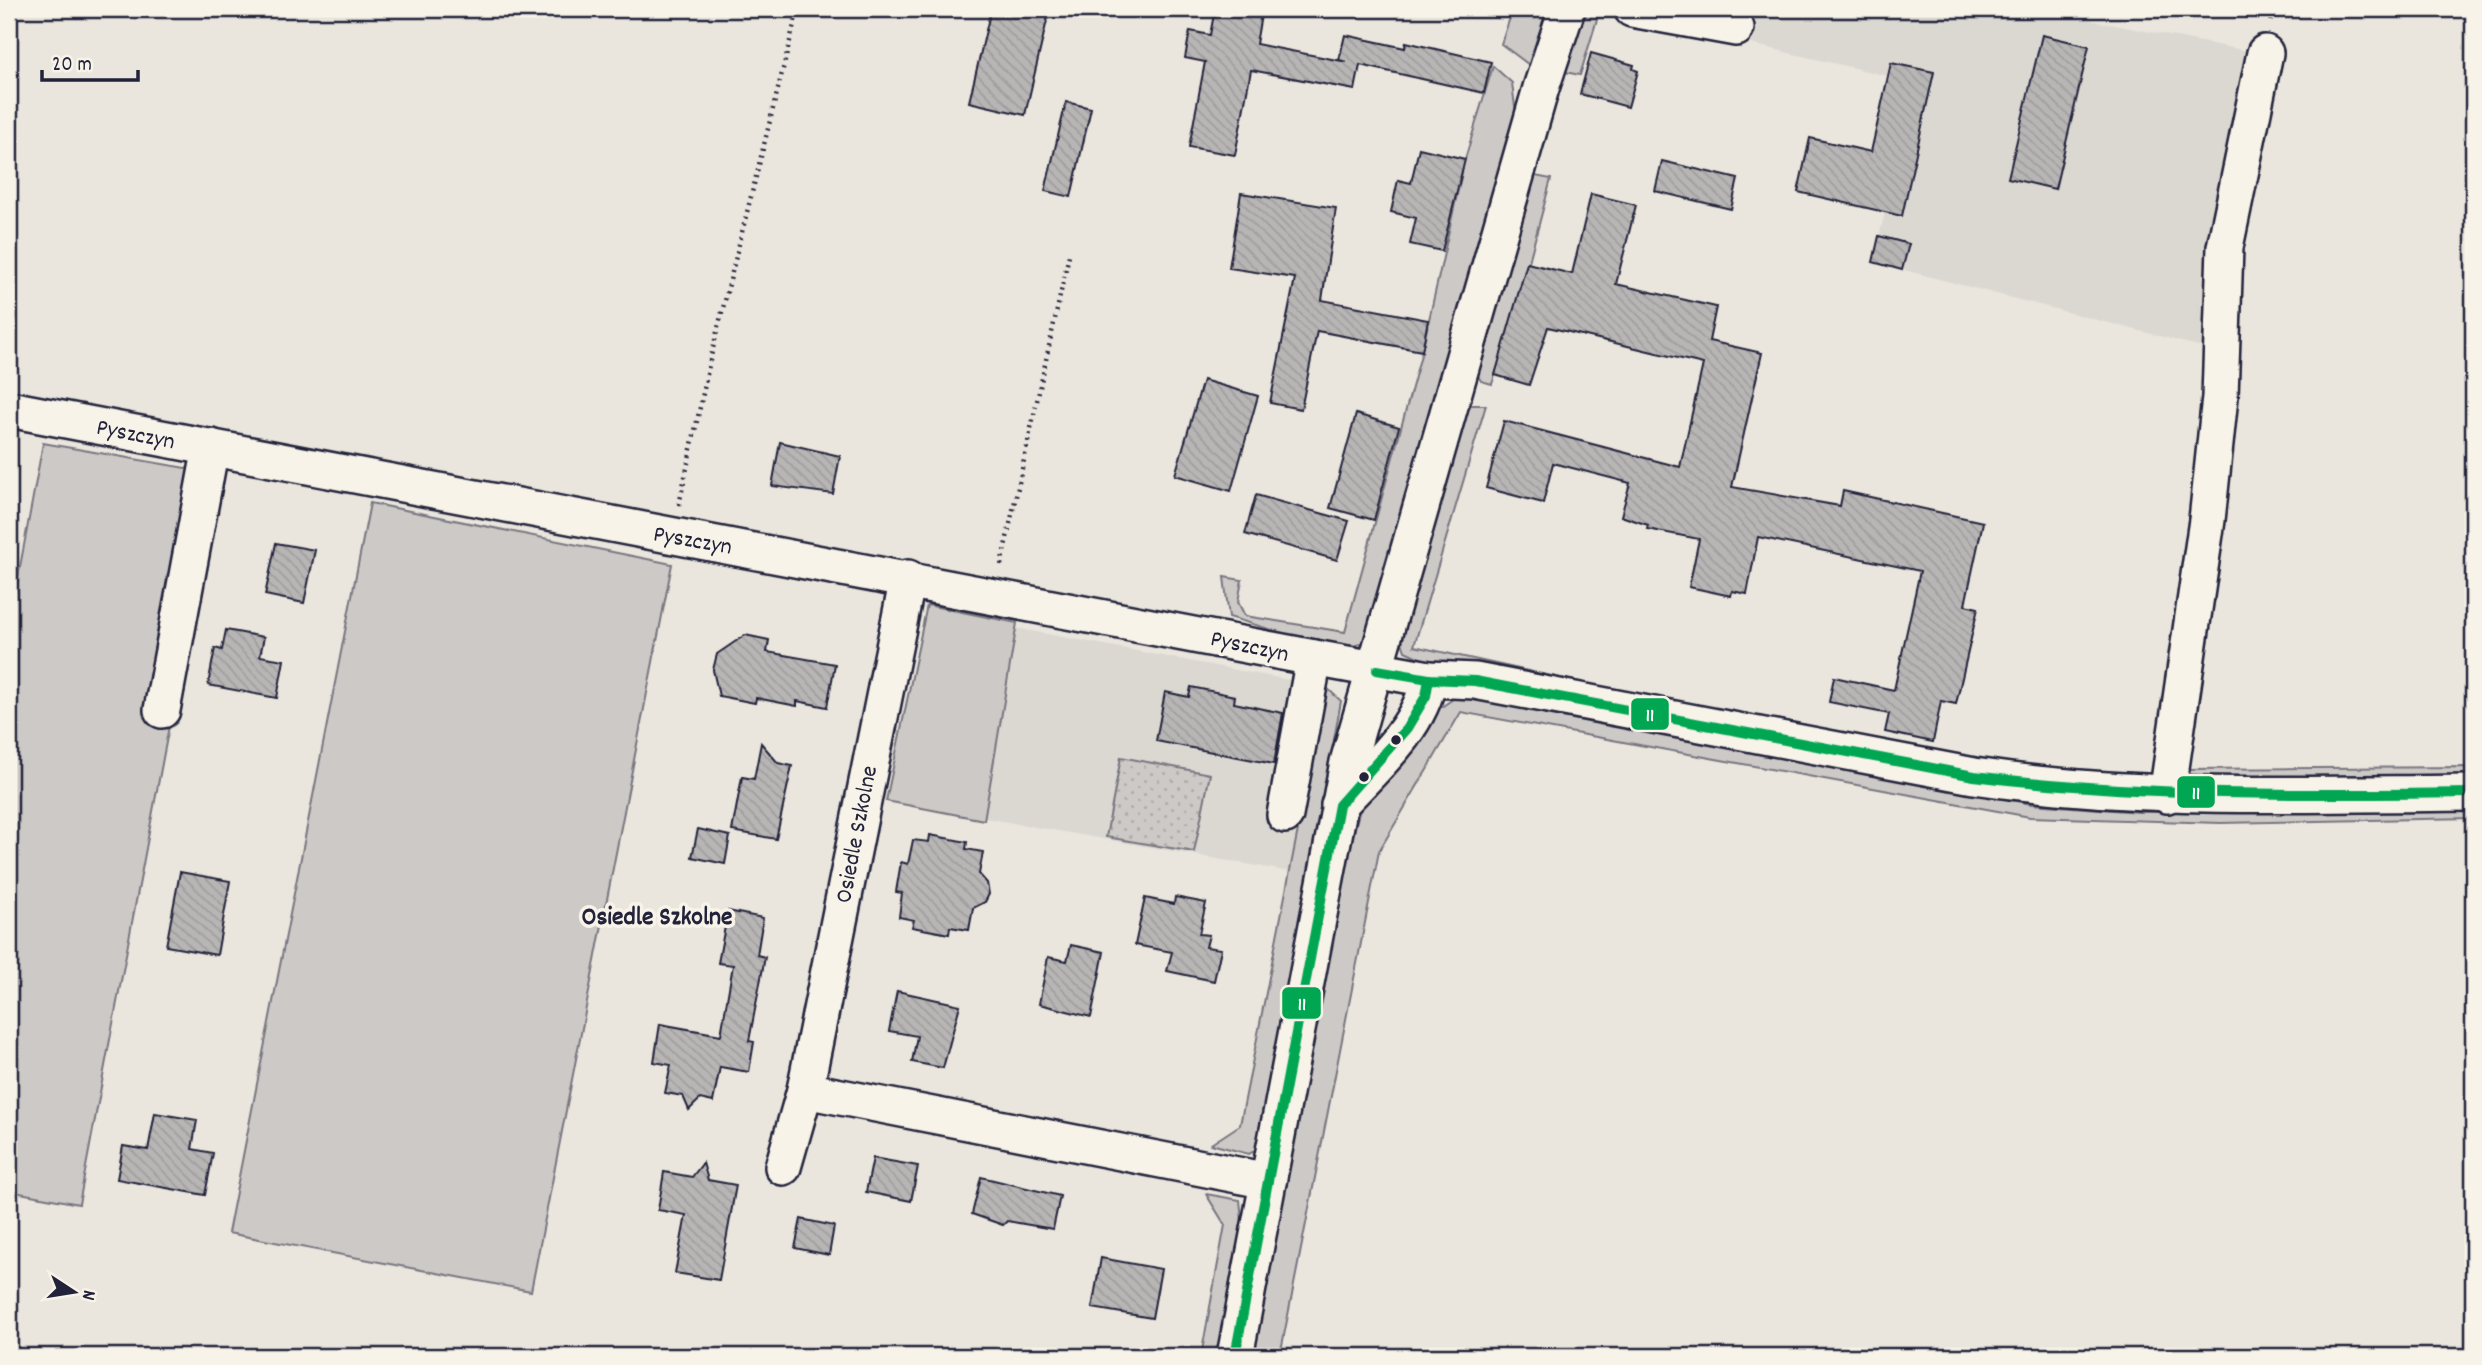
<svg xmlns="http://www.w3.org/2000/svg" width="2482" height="1365" font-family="Dekko,sans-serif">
<defs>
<pattern id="park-dots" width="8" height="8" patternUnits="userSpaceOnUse" patternTransform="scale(1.75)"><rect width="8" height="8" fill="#cdc9c6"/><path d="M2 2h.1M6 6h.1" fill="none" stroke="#b0acab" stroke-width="1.8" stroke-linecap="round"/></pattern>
<pattern id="building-back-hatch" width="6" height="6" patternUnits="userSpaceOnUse" patternTransform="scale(1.75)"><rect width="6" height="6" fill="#b8b6b5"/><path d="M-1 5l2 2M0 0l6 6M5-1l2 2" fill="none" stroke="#9e9c9d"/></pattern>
</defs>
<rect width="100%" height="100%" fill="#eae6de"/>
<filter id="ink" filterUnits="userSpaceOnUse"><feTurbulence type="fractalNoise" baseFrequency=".0143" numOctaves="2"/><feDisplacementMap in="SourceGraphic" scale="14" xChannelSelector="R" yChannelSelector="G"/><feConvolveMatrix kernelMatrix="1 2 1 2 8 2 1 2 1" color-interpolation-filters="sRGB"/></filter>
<g filter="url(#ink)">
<g fill="#dbd8d2">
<polygon points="1741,9 2033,9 2253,52 2209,349 1873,262 1885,212 1798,192 1810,138 1871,152 1888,76 1734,40"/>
<polygon points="927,611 1326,687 1291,872 888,801"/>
</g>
<g fill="#cdc9c6" stroke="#787680" stroke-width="2">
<polygon points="1513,9 1553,9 1536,70 1501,44"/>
<polygon points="1590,13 1598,16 1580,75 1560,71 1574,25"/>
<polygon points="1493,66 1512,83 1516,115 1370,636 1360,644 1339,650 1229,617 1224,577 1242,580 1238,602 1245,616 1345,632 1422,351 1465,159"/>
<polygon points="1530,175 1551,179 1514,318 1492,384 1481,381 1475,371"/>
<polygon points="1469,405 1486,405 1414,646 1602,687 1802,724 1791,728 1435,665 1405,651 1400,636 1463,412"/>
<polygon points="43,443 197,470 170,721 79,1204 9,1191 9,626"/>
<polygon points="370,503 672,564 531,1291 228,1233"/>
<polygon points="927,605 1017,623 984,820 886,801"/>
<polygon points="1326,687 1341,701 1260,1148 1249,1154 1211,1144 1240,1125"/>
<polygon points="1462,693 1478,693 2031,804 2140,812 2473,808 2473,818 2220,823 2030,817 1461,712 1379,851 1280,1356 1252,1356 1352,839 1360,809 1376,787 1434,712"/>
<polygon points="2473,767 2473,779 2197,783 2183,769"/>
<polygon points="1206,1194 1240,1200 1242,1220 1217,1356 1201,1356 1225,1225"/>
</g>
<polygon fill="url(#park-dots)" stroke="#787680" stroke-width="2" points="1121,757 1210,774 1194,852 1106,837"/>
<g fill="url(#building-back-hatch)" stroke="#22223b" stroke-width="2">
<polygon points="991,9 1015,9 1048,16 1025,115 969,102"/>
<polygon points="1215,9 1262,9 1256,44 1347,62 1339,60 1345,35 1405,48 1406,42 1491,62 1484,93 1360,65 1355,90 1251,70 1235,155 1189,147 1205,62 1185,58 1190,31 1210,35"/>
<polygon points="2042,35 2089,46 2055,189 2008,178"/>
<polygon points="1591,53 1634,65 1633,69 1638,71 1628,107 1580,94"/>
<polygon points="1891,63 1934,72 1902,216 1798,192 1810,138 1871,152"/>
<polygon points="1066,102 1091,108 1071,197 1045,191"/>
<polygon points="1419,148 1465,159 1442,251 1410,244 1416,218 1391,212 1398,180 1411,183"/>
<polygon points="1662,161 1738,179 1731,209 1655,191"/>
<polygon points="1241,193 1336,208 1322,300 1428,320 1422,351 1317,331 1301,409 1270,403 1295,278 1229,268"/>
<polygon points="1591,194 1636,205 1616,284 1716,307 1709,341 1762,353 1732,487 1840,506 1843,491 1983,522 1965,605 1978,608 1956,704 1941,701 1933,742 1885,732 1889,714 1829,702 1834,677 1894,690 1920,571 1758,537 1747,594 1732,591 1731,596 1689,587 1699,539 1647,529 1648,525 1621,516 1630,483 1553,463 1543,503 1486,488 1504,421 1680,467 1703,364 1548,327 1529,385 1495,375 1527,263 1572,274"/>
<polygon points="1879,236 1909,244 1902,270 1873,262"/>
<polygon points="1203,380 1258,396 1231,491 1175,475"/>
<polygon points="1356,414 1399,427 1374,520 1330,508"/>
<polygon points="780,442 840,456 833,494 772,486"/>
<polygon points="1256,495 1349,521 1337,560 1245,534"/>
<polygon points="276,543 315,550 304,603 265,595"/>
<polygon points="226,630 264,637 260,656 284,660 277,698 208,685 215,648 222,650"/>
<polygon points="745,635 769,640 767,652 835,664 827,707 797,701 797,706 756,698 755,703 719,696 713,670 717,654"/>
<polygon points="1191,687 1235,696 1234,703 1283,713 1274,764 1156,741 1165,692 1189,697"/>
<polygon points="761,743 778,763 792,766 776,839 732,831 742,777 754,779"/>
<polygon points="698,829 730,836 725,864 692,857"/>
<polygon points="930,835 967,842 966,849 983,852 979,874 987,883 989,894 985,902 973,908 969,930 950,927 949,934 912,927 914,920 899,917 902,893 896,892 901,862 908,864 913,840 929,842"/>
<polygon points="180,872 230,881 217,955 166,946"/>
<polygon points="1175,897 1206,903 1199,934 1209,935 1206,947 1221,949 1214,981 1167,971 1172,952 1135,945 1145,898 1174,904"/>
<polygon points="728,911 763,918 757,955 765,957 749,1041 754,1042 749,1072 720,1067 713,1102 700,1099 689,1110 683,1096 665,1093 671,1065 654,1062 660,1024 721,1035 733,965 718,963"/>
<polygon points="1071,945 1104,952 1091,1017 1039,1004 1048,957 1067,961"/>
<polygon points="897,991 960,1005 943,1068 912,1062 917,1036 889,1031"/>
<polygon points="155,1113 197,1120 192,1149 213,1153 205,1195 117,1179 123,1146 148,1150"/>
<polygon points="873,1158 918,1166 911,1201 866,1192"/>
<polygon points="703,1163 708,1180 736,1185 719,1280 675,1273 686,1215 658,1210 664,1172 692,1177"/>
<polygon points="981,1177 1060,1196 1053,1229 1007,1221 1003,1225 972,1214"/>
<polygon points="801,1219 834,1226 829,1255 795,1248"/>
<polygon points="1101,1258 1161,1269 1152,1318 1092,1308"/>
</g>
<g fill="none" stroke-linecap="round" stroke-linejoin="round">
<g stroke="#22223b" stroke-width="40">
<g id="minor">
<polyline points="1632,9 1736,28"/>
<path d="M9 409 1314 658 1429 679 1475 681 1974 776C2140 801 2306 794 2473 793"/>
<polyline points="162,710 211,447"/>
<polyline points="2167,795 2207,520 2220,397 2225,247 2265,53"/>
<path d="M1339 805C1373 768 1420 729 1429 679"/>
<polyline points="1285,815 1314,658"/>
<polyline points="805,1090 1268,1181"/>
<polyline points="783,1167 805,1090 908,578"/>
<polyline points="1235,1356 1348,762 1541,88 1567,9"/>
</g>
</g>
<g stroke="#22223b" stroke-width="4.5" stroke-dasharray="2 5" stroke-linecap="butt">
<polyline points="2271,21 2274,9"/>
<polyline points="679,505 711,356 798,9"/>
<polyline points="1001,565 1069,255"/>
</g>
<use href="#minor" stroke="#f7f3e8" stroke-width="35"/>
<g stroke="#f7f3e8" stroke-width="16">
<g id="bus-1">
<path d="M1377 670 1429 679 1475 681 1974 776C2140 797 2306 795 2473 793"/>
<polyline points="1235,1356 1339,805 1407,728 1426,696 1429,679"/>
</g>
</g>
<use href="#bus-1" stroke="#00a651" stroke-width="10"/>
</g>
</g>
<g fill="#22223b" stroke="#f7f3e8" stroke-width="2.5">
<circle cx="1396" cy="740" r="6"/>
<circle cx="1364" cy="777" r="6"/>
</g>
<g text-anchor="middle" stroke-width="7" stroke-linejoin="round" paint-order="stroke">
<g font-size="24" fill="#22223b" stroke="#f7f3e8">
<text transform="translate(136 433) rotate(11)" y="8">Pyszczyn</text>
<text transform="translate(693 539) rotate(10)" y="8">Pyszczyn</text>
<text transform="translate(1250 645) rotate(12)" y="8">Pyszczyn</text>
<text transform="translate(855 834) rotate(-79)" y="8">Osiedle Szkolne</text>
</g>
<g font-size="26" font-weight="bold" fill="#22223b" stroke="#f7f3e8">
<text x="657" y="924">Osiedle Szkolne</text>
</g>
</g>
<g stroke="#f7f3e8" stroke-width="2.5">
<rect x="1630" y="697" width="40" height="34" rx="7" fill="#00a651"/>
<rect x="2176" y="775" width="40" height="34" rx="7" fill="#00a651"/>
<rect x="1281" y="986" width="41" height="34" rx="7" fill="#00a651"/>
</g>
<g font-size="19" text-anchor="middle" font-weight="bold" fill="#fff">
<text x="1650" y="721">11</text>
<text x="2196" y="799">11</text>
<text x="1302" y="1010">11</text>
</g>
<rect width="2482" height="1365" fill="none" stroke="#f7f3e8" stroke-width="35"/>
<rect x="18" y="18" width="2447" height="1330" fill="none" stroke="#22223b" stroke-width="2.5" filter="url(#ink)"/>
<g transform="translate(74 1292) rotate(102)" stroke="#f7f3e8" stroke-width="5" paint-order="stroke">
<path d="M0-5L12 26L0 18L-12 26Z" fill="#22223b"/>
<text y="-10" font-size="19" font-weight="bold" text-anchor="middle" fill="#22223b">N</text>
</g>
<path d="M42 70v10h96v-10" fill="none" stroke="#22223b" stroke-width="3.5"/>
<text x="52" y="70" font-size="21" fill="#22223b" stroke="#f7f3e8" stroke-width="5" paint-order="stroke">20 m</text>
</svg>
